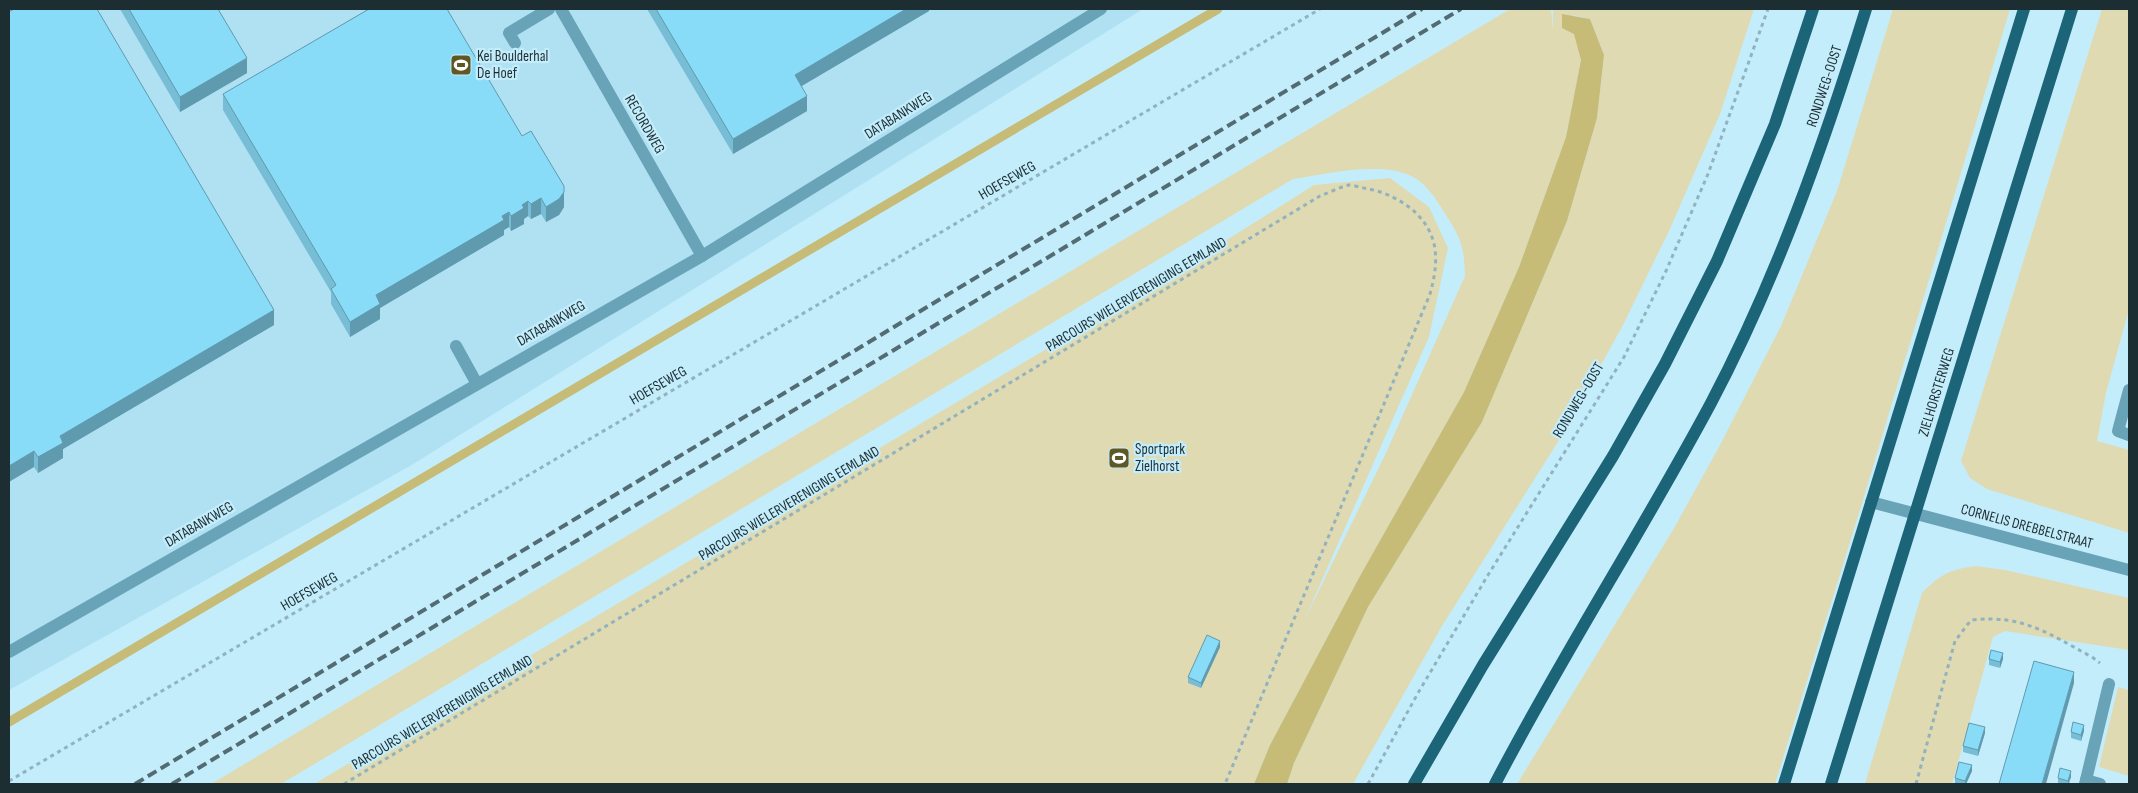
<svg xmlns="http://www.w3.org/2000/svg" width="2138" height="793" font-family="'Sofia Sans Condensed',sans-serif">
<rect width="100%" height="100%" fill="#c4edfc"/>
<polygon fill="#afe1f2" points="9,9 1143,9 410,466 9,690"/>
<g fill="#dfdab1">
<path d="M1510 9H1551L1553 30V9H1754L1720 114 1669 231 1622 327 1561 437 1442 626 1353 784H1287L1294 763 1368 607 1482 422 1567 221 1597 118 1604 55 1590 19 1573 15 1581 60 1566 137 1519 267 1464 392 1360 576 1270 745 1254 784H314L1174 273 1314 185 1390 178 1429 207 1448 248 1429 337 1304 621 1385 455 1465 276C1464 246 1461 238 1444 212 1437 200 1425 182 1411 176 1380 161 1326 174 1293 179L281 784H211Z"/>
<polygon points="1893,9 2010,9 1863,500 1775,784 1517,784 1673,530 1719,447 1781,326 1837,191"/>
<polygon points="2102,9 2129,9 2129,309 2106,393 2097,441 2129,450 2129,533 1987,489 1970,478 1961,461"/>
<path d="M1976 566 2005 570 2129 598V650L2005 631 1993 637 1952 784H1865L1922 593C1941 574 1948 570 1976 566Z"/>
<polygon points="2118,687 2129,690 2129,776 2099,767"/>
</g>
<polygon fill="#c6bc77" points="1562,14 1590,19 1604,55 1597,118 1567,221 1482,422 1368,607 1294,763 1287,784 1254,784 1270,745 1360,576 1464,392 1519,267 1566,137 1581,60 1574,34 1562,28"/>
<g fill="none" stroke-linecap="round" stroke-linejoin="round">
<polyline stroke="#c6bc77" stroke-width="9" points="9,722 1218,9"/>
<g stroke="#91b3be" stroke-width="3" stroke-dasharray="4 4" stroke-linecap="butt">
<polyline points="9,781 1320,9"/>
<path d="M344 784 1320 196C1329 193 1339 187 1349 185 1353 185 1359 187 1364 188 1395 193 1430 214 1435 249 1437 265 1434 279 1430 294L1225 784"/>
<polyline points="1368,784 1418,693 1488,575 1624,357 1666,271 1708,174 1768,9"/>
<path d="M1916 784 1955 641 1971 620C2023 614 2049 634 2092 657L2100 663"/>
</g>
<g stroke="#69a3b7" stroke-width="12">
<polyline points="561,9 702,256"/>
<polyline points="515,43 509,33 549,9"/>
<polyline points="456,346 477,384"/>
<polyline points="2129,390 2118,431 2129,435"/>
<polyline points="1871,502 2129,570"/>
<polyline points="9,652 702,256 1101,9"/>
<polyline points="2086,780 2109,684"/>
<polyline points="2085,784 2086,780 2100,784"/>
</g>
<g stroke="#1c6579" stroke-width="12">
<polyline points="1414,784 1483,665 1613,456 1665,364 1717,261 1775,124 1813,9"/>
<path d="M1495 784C1562 655 1642 532 1711 403 1777 278 1824 144 1866 9"/>
<polyline points="1784,784 2024,9"/>
<polyline points="1831,784 2072,9"/>
</g>
<g stroke="#536c74" stroke-width="4" stroke-dasharray="10 5" stroke-linecap="butt">
<polyline points="135,784 1422,9"/>
<polyline points="172,784 1461,9"/>
</g>
</g>
<g fill="#76bdd5">
<polygon points="120,9 218,9 247,73 180,112"/>
<polygon points="369,9 564,207 559,215 546,222 541,214 531,219 528,216 524,219 524,224 511,231 509,227 504,230 504,235 380,308 380,319 350,337 331,304 331,292 223,110 223,94"/>
<polygon points="647,9 929,9 929,11 801,86 807,111 733,154"/>
<polygon points="9,12 274,325 63,449 63,458 38,473 34,467"/>
<polygon points="1220,647 1201,688 1188,683 1188,677"/>
<polygon points="1989,659 2003,659 2000,668 1989,665"/>
<polygon points="2084,731 2081,741 2071,738 2071,732"/>
<polygon points="1985,733 1978,756 1963,752 1963,746"/>
<polygon points="1972,771 1966,784 1955,784 1955,778"/>
<polygon points="2071,777 2069,784 2058,783 2058,778"/>
</g>
<g fill="#609aae">
<polygon points="906,9 929,9 929,11 795,90 795,75"/>
<polygon points="247,58 247,73 180,112 180,97"/>
<polygon points="807,96 807,111 733,154 733,139"/>
<polygon points="564,192 564,207 559,215 546,222 546,207"/>
<polygon points="541,198 541,214 531,219 531,204"/>
<polygon points="528,201 528,216 524,219 524,224 511,231 511,216 522,205"/>
<polygon points="509,212 509,227 504,230 504,235 380,308 380,319 350,337 350,322 376,295"/>
<polygon points="274,310 274,325 63,449 63,458 38,473 38,457 60,436"/>
<polygon points="34,451 34,467 9,482 9,466"/>
<polygon points="1220,641 1220,647 1201,688 1201,683"/>
<polygon points="2003,653 2003,659 2000,668 2000,662"/>
<polygon points="2074,672 2074,683 2046,784 2042,784"/>
<polygon points="2084,725 2084,731 2081,741 2081,735"/>
<polygon points="1985,727 1985,733 1978,756 1978,750"/>
<polygon points="1972,765 1972,771 1966,784 1965,784 1965,781"/>
<polygon points="2071,771 2071,777 2068,784 2068,781"/>
</g>
<g fill="#89dcf8" stroke="#609aae">
<polygon points="14,9 97,9 274,310 60,436 63,443 38,457 34,451 9,466 9,12"/>
<polygon points="129,9 218,9 247,58 180,97"/>
<polygon points="369,9 447,9 522,136 531,131 564,186 564,192 559,199 546,207 541,198 531,204 528,201 522,205 524,208 511,216 509,212 502,216 504,220 376,295 380,304 350,322 331,289 336,285 223,94"/>
<polygon points="656,9 906,9 795,75 807,96 733,139"/>
<polygon points="1207,635 1220,641 1201,683 1188,677"/>
<polygon points="1991,650 2003,653 2000,662 1989,659"/>
<polygon points="2034,661 2074,672 2042,784 1999,784"/>
<polygon points="2073,722 2084,725 2081,735 2071,732"/>
<polygon points="1969,723 1985,727 1978,750 1963,746"/>
<polygon points="1959,762 1972,765 1965,781 1955,778"/>
<polygon points="2060,768 2071,771 2068,781 2058,778"/>
</g>
<defs>
<g id="stadium-square" transform="scale(1.125)"><rect x="-9" y="-9" width="18" height="18" rx="4" fill="#605824" stroke="#c4edfc"/><path d="M0-5a6.5 5 0 1 0 0 10a6.5 5 0 1 0 0-10ZM-3.5-1.8h7v3.6h-7Z" fill="#fff"/></g>
</defs>
<g fill-rule="evenodd">
<use href="#stadium-square" x="461" y="65"/>
<use href="#stadium-square" x="1119" y="458"/>
</g>
<g text-anchor="middle" stroke-width="4.5" stroke-linejoin="round" paint-order="stroke">
<g font-size="15" fill="#1d2e33" stroke="#c4edfc" text-anchor="start">
<text x="477" y="61">Kei Boulderhal<tspan x="477" dy="17">De Hoef</tspan></text>
<text x="1135" y="454">Sportpark<tspan x="1135" dy="17">Zielhorst</tspan></text>
</g>
<g font-size="15" fill="#1d2e33" stroke="#c4edfc">
<text transform="translate(1824 86) rotate(-72)" y="5">RONDWEG-OOST</text>
<text transform="translate(898 115) rotate(-32)" y="5">DATABANKWEG</text>
<text transform="translate(645 124) rotate(60)" y="5">RECORDWEG</text>
<text transform="translate(1007 180) rotate(-30)" y="5">HOEFSEWEG</text>
<text transform="translate(1136 294) rotate(-31)" y="5">PARCOURS WIELERVERENIGING EEMLAND</text>
<text transform="translate(551 323) rotate(-30)" y="5">DATABANKWEG</text>
<text transform="translate(658 385) rotate(-30)" y="5">HOEFSEWEG</text>
<text transform="translate(1936 392) rotate(-73)" y="5">ZIELHORSTERWEG</text>
<text transform="translate(1578 400) rotate(-59)" y="5">RONDWEG-OOST</text>
<text transform="translate(789 503) rotate(-31)" y="5">PARCOURS WIELERVERENIGING EEMLAND</text>
<text transform="translate(199 524) rotate(-30)" y="5">DATABANKWEG</text>
<text transform="translate(2027 526) rotate(15)" y="5">CORNELIS DREBBELSTRAAT</text>
<text transform="translate(309 591) rotate(-30)" y="5">HOEFSEWEG</text>
<text transform="translate(442 712) rotate(-31)" y="5">PARCOURS WIELERVERENIGING EEMLAND</text>
</g>
</g>
<rect width="2138" height="793" fill="none" stroke="#1d2e33" stroke-width="20"/>
</svg>
